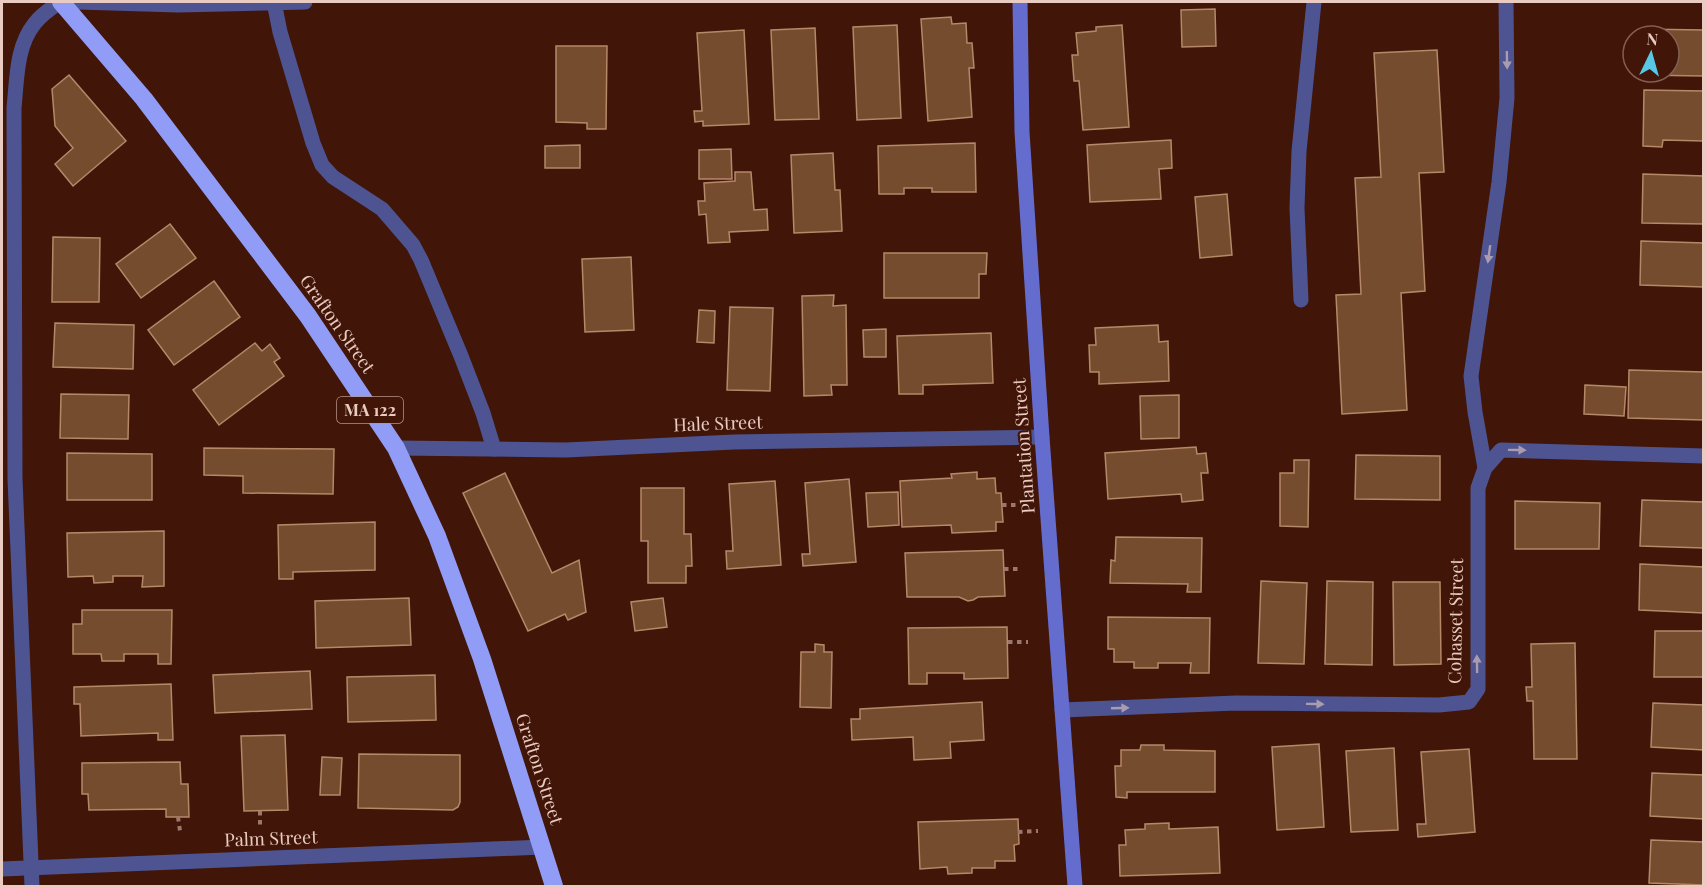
<svg xmlns="http://www.w3.org/2000/svg" width="1705" height="888" font-family="'Playfair Display',serif">
<rect width="100%" height="100%" fill="#411508"/>
<g fill="#754d2e" stroke="#b58868" stroke-width="1.5">
<polygon points="1215,9 1216,46 1182,47 1181,10"/>
<polygon points="951,17 952,24 966,23 967,43 972,43 974,68 969,68 972,117 928,121 921,19"/>
<polygon points="897,25 901,118 857,120 853,27"/>
<polygon points="1122,25 1129,127 1083,130 1079,81 1074,81 1072,55 1078,55 1076,33 1096,31 1096,27"/>
<polygon points="815,28 819,119 775,120 771,30"/>
<polygon points="1639,29 1704,30 1704,76 1639,75 1639,72 1669,72 1669,36 1639,36"/>
<polygon points="744,30 749,124 703,126 703,121 695,122 694,111 702,111 697,33"/>
<polygon points="556,46 607,46 606,129 587,129 587,123 556,122"/>
<polygon points="1437,50 1444,172 1419,173 1425,291 1401,293 1407,410 1342,414 1336,295 1361,294 1355,178 1381,177 1374,53"/>
<polygon points="69,75 126,141 73,186 55,164 73,148 55,126 52,89"/>
<polygon points="1644,90 1704,91 1704,141 1663,140 1662,147 1643,146"/>
<polygon points="1171,140 1172,168 1159,169 1161,199 1090,202 1087,145"/>
<polygon points="975,143 976,192 932,192 932,188 904,188 904,194 879,194 878,146"/>
<polygon points="580,145 580,168 545,168 545,146"/>
<polygon points="731,149 732,179 699,179 699,150"/>
<polygon points="833,153 835,190 840,190 842,231 794,233 791,155"/>
<polygon points="735,172 751,172 754,210 767,209 768,230 729,232 730,242 708,243 706,214 699,215 698,201 705,201 704,183 735,181"/>
<polygon points="1643,174 1704,176 1704,224 1642,223"/>
<polygon points="1227,194 1232,255 1200,258 1195,197"/>
<polygon points="170,224 196,258 141,298 116,264"/>
<polygon points="53,237 100,238 99,302 52,302"/>
<polygon points="1641,241 1704,243 1704,287 1640,285"/>
<polygon points="884,253 987,253 986,274 979,274 979,298 884,298"/>
<polygon points="631,257 634,330 585,332 582,259"/>
<polygon points="214,281 240,317 174,365 148,330"/>
<polygon points="834,295 833,306 846,305 847,385 831,385 832,395 804,396 802,296"/>
<polygon points="730,307 773,308 770,391 727,390"/>
<polygon points="699,310 715,311 714,343 697,342"/>
<polygon points="55,323 134,325 133,369 53,367"/>
<polygon points="1158,325 1159,342 1168,341 1169,381 1099,384 1099,372 1090,372 1089,345 1096,345 1095,328"/>
<polygon points="886,329 886,357 864,357 863,330"/>
<polygon points="991,333 993,383 923,385 923,394 899,394 897,336"/>
<polygon points="255,343 262,351 270,344 280,358 274,362 284,376 219,425 193,390"/>
<polygon points="1629,370 1704,372 1704,420 1628,418"/>
<polygon points="1585,385 1626,387 1624,416 1584,414"/>
<polygon points="61,394 129,395 128,439 60,438"/>
<polygon points="1179,395 1179,438 1141,439 1140,396"/>
<polygon points="1196,447 1197,454 1206,453 1208,473 1201,473 1203,500 1182,502 1181,494 1108,499 1105,453"/>
<polygon points="204,448 334,449 333,494 243,493 243,476 204,475"/>
<polygon points="67,453 152,454 152,500 67,500"/>
<polygon points="1356,455 1440,456 1440,500 1355,499"/>
<polygon points="1294,460 1309,460 1308,527 1280,526 1280,473 1294,473"/>
<polygon points="977,472 977,479 995,478 996,493 1001,493 1003,522 996,522 996,531 952,533 951,525 902,527 900,481 952,478 951,474"/>
<polygon points="505,473 552,573 579,560 586,612 568,620 565,614 528,631 463,493"/>
<polygon points="849,479 856,562 803,566 802,554 810,554 805,483"/>
<polygon points="775,481 781,565 727,569 726,551 733,551 729,484"/>
<polygon points="641,488 684,488 684,534 691,534 692,566 686,566 686,583 648,583 648,541 641,541"/>
<polygon points="898,492 899,525 868,527 866,493"/>
<polygon points="1642,500 1704,502 1704,548 1640,546"/>
<polygon points="1515,501 1600,503 1599,549 1515,549"/>
<polygon points="375,522 375,570 293,572 293,579 279,579 278,525"/>
<polygon points="164,531 164,586 142,587 143,576 113,576 113,582 94,583 93,576 68,577 67,533"/>
<polygon points="1116,537 1202,538 1201,592 1187,592 1188,584 1110,583 1111,560 1115,561"/>
<polygon points="1003,550 1005,596 978,597 973,600 968,601 959,597 907,597 905,553"/>
<polygon points="1640,564 1704,567 1704,613 1639,610"/>
<polygon points="1261,581 1307,583 1304,664 1258,663"/>
<polygon points="1327,581 1373,582 1372,665 1325,664"/>
<polygon points="1393,582 1440,582 1441,664 1394,665"/>
<polygon points="409,598 411,645 316,648 315,601"/>
<polygon points="663,598 667,627 635,631 631,602"/>
<polygon points="82,610 172,610 171,664 158,664 158,654 124,654 124,661 102,661 101,654 73,654 73,624 82,624"/>
<polygon points="1108,617 1210,618 1209,673 1190,673 1191,663 1158,663 1158,668 1134,668 1134,662 1114,662 1114,649 1108,649"/>
<polygon points="1007,627 1008,678 964,679 964,673 927,673 927,684 909,684 908,628"/>
<polygon points="1655,631 1704,631 1704,677 1654,677"/>
<polygon points="1575,643 1577,759 1534,759 1533,701 1527,701 1526,687 1532,687 1531,644"/>
<polygon points="815,644 824,645 824,652 832,652 831,708 800,707 801,652 815,652"/>
<polygon points="310,671 312,709 215,713 213,675"/>
<polygon points="435,675 436,720 348,722 347,677"/>
<polygon points="171,684 173,740 158,740 158,733 81,736 80,704 74,704 74,687"/>
<polygon points="982,702 984,740 950,742 951,758 914,760 913,737 852,740 851,719 860,719 860,709"/>
<polygon points="1653,703 1704,705 1704,750 1651,747"/>
<polygon points="285,735 288,810 244,811 241,736"/>
<polygon points="1319,744 1324,827 1277,830 1272,747"/>
<polygon points="1141,745 1164,745 1164,750 1215,751 1215,792 1127,792 1127,798 1116,797 1115,766 1121,766 1121,750 1140,750"/>
<polygon points="1394,748 1398,830 1351,832 1346,751"/>
<polygon points="1469,749 1475,832 1418,837 1417,824 1426,824 1421,752"/>
<polygon points="359,754 460,755 460,802 458,807 453,810 358,808"/>
<polygon points="322,757 342,758 340,795 320,795"/>
<polygon points="180,762 181,784 188,784 189,817 166,817 166,809 89,810 88,794 82,794 82,763"/>
<polygon points="1652,773 1704,775 1704,819 1650,816"/>
<polygon points="1018,819 1019,844 1014,845 1015,861 995,861 995,868 972,868 972,873 948,874 947,867 920,869 918,822"/>
<polygon points="1169,823 1169,829 1218,827 1220,873 1120,876 1119,845 1126,845 1125,830 1145,829 1145,824"/>
<polygon points="1651,840 1704,842 1704,885 1649,883"/>
</g>
<g fill="none" stroke-linecap="round" stroke-linejoin="round">
<g stroke="#9c776d" stroke-width="4" stroke-dasharray="4.5 4.5" stroke-linecap="butt">
<polyline points="1002,505 1018,505"/>
<polyline points="1004,569 1022,569"/>
<polyline points="1008,642 1028,642"/>
<polyline points="260,811 260,828"/>
<polyline points="178,817 180,831"/>
<polyline points="1018,832 1038,831"/>
</g>
<g stroke="#4d5491" stroke-width="15">
<polyline points="274,2 280,32 313,143 322,165 333,177 382,209 413,245 421,260 461,356 483,413 494,449"/>
<polyline points="1301,300 1297,208 1299,151 1314,2"/>
<polyline points="1485,468 1475,412 1471,376 1499,182 1507,98 1506,2"/>
</g>
<g stroke="#4d5491" stroke-width="15">
<polyline points="78,2 178,5 305,2"/>
<polyline points="396,448 566,450 734,442 1042,437"/>
<polyline points="1062,710 1236,703 1439,705 1469,702 1478,689 1478,488 1485,468 1501,450 1704,456"/>
<polyline points="2,869 542,847"/>
<path d="M32 886 15 479 14 108C17 79 16 46 35 23 42 14 51 8 60 2"/>
</g>
<polyline stroke="#646cce" stroke-width="15" points="1020,2 1022,132 1042,437 1075,886"/>
<polyline stroke="#909cf6" stroke-width="18" points="61,2 144,99 308,316 396,448 437,536 482,659 554,886"/>
</g>
<defs><path id="oneway-solid" d="M-6-.8H1V-3.2L6.5 0L1 3.2V.8H-6Z" transform="scale(1.5)"/></defs>
<g fill="#ab9bae">
<use href="#oneway-solid" transform="translate(1507 60) rotate(89)"/>
<use href="#oneway-solid" transform="translate(1489 254) rotate(98)"/>
<use href="#oneway-solid" transform="translate(1517 450) rotate(1)"/>
<use href="#oneway-solid" transform="translate(1477 664) rotate(-91)"/>
<use href="#oneway-solid" transform="translate(1315 704) rotate(1)"/>
<use href="#oneway-solid" transform="translate(1120 708) rotate(-2)"/>
</g>
<g text-anchor="middle" stroke-width="4.5" stroke-linejoin="round" paint-order="stroke">
<rect fill="#411508" stroke="#b7948a" stroke-width="1.5" x="337" y="397" width="66" height="26" rx="4.5"/>
<g font-size="16" font-weight="bold" fill="#e9cbc2">
<text x="370" y="416">MA 122</text>
</g>
<g font-size="18" fill="#e9cbc2" stroke="#411508">
<text transform="translate(337 324) rotate(55)" y="6">Grafton Street</text>
<text transform="translate(718 424) rotate(-2)" y="6">Hale Street</text>
<text transform="translate(1024 446) rotate(-94)" y="6">Plantation Street</text>
<text transform="translate(1456 621) rotate(-89)" y="6">Cohasset Street</text>
<text transform="translate(539 769) rotate(72)" y="6">Grafton Street</text>
<text transform="translate(271 839) rotate(-2)" y="6">Palm Street</text>
</g>
</g>
<rect width="1705" height="888" fill="none" stroke="#e9cbc2" stroke-width="6"/>
<g transform="translate(1651 54) rotate(5)"><circle r="28" fill="#411508" stroke="#845e52" stroke-width="1.5"/>
<path d="M0-4.5L10 22L0 15L-10 22Z" fill="#59c8e4"/>
<text y="-9" font-size="16" font-weight="bold" text-anchor="middle" fill="#e9cbc2">N</text>
</g>
</svg>
